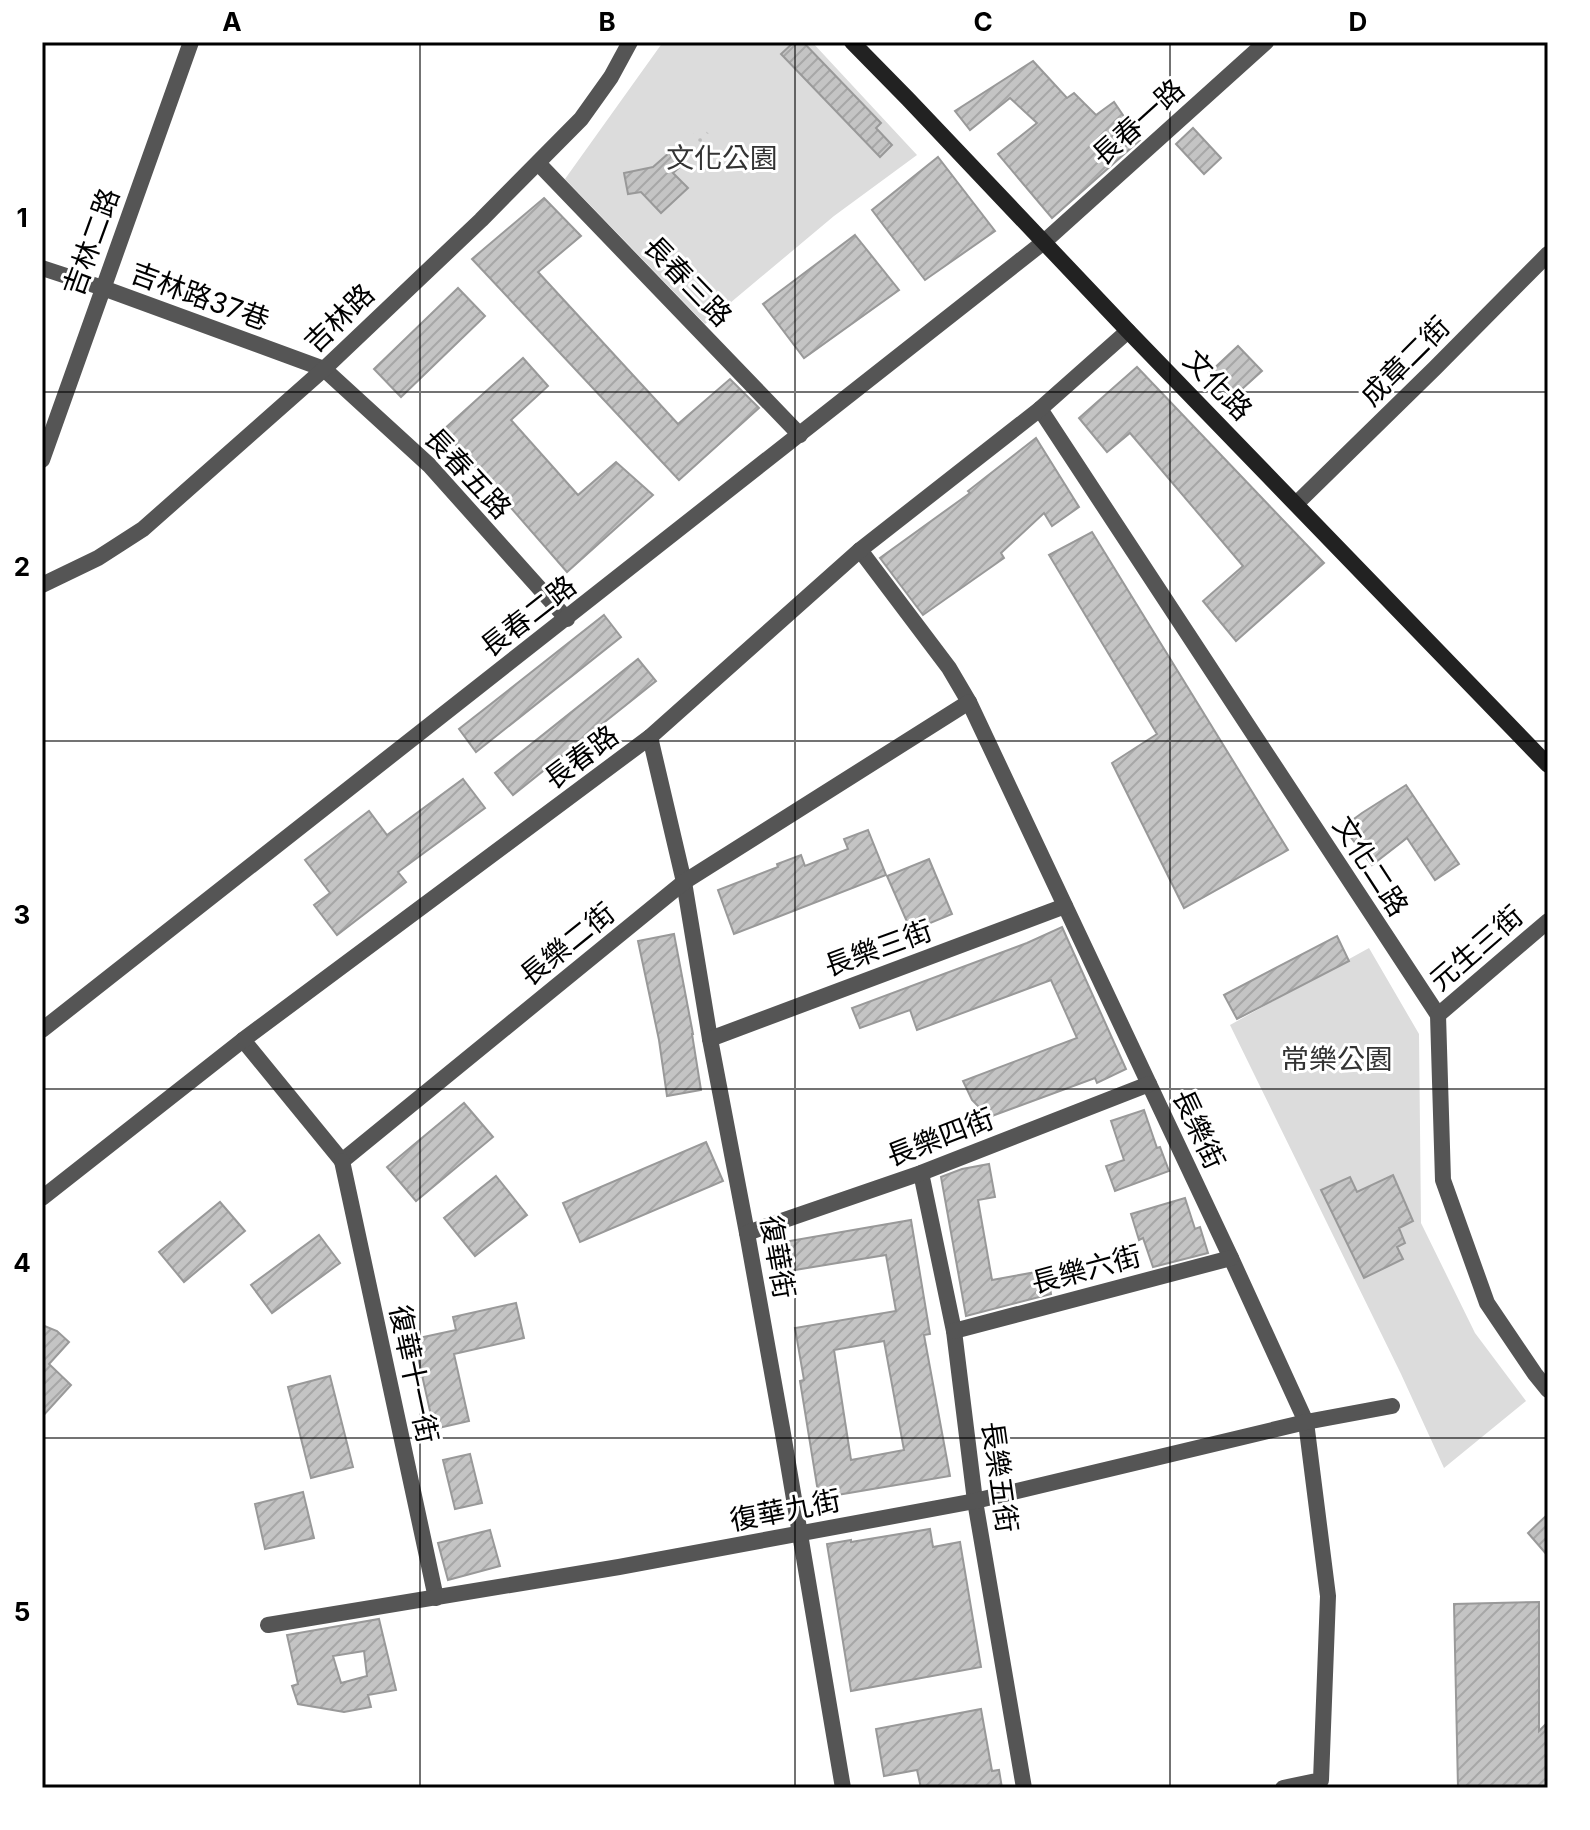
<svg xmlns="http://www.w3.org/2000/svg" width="1590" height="1830" font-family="Inter,'Noto Sans TC',sans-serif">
<defs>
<pattern id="garden-dots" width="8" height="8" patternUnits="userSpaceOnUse" patternTransform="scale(2)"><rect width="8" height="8" fill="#dcdcdc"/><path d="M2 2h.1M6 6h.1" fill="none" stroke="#bbb" stroke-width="1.8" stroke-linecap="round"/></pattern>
<pattern id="building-hatch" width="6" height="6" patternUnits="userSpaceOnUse" patternTransform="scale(2)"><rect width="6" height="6" fill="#c4c4c4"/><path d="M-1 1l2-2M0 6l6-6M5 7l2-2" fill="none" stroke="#a7a7a7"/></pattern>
</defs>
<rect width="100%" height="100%" fill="#fff"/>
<g fill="#dcdcdc">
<polygon points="663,42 812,42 917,155 834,216 705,324 565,179"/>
<polygon points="1369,948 1419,1034 1421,1223 1475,1333 1526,1401 1444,1468 1401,1374 1230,1025"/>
</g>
<circle fill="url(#garden-dots)" cx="701" cy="140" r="10"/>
<g fill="url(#building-hatch)" stroke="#999" stroke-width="2" fill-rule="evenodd">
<polygon points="794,42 803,42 881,123 876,128 892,145 880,157 781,54"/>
<polygon points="1033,61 1067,98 1074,93 1096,115 1114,102 1140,140 1052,218 998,154 1037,123 1010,98 970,130 955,111"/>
<polygon points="1193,128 1221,158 1204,174 1176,144"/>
<polygon points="669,153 681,166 673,173 688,188 661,213 641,192 628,194 624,173 653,167"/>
<polygon points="938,157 995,231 925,280 872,210"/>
<polygon points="544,198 581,236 538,272 678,424 730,379 759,408 679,480 472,259"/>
<polygon points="855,235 899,290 804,358 763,304"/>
<polygon points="458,288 485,316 401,397 374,369"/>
<polygon points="1238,346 1262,371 1232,398 1209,373"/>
<polygon points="523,358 548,386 511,420 578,495 616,462 653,495 567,572 443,430"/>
<polygon points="1137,367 1324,563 1236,641 1203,601 1243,566 1130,433 1107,452 1079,418"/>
<polygon points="1036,438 1079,507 1052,526 1044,513 1001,553 1004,558 923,615 880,558 970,493 968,491"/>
<polygon points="1092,532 1288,850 1184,908 1112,763 1157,734 1049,555"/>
<polygon points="604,615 621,637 476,752 459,729"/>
<polygon points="638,659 656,681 513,795 495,773"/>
<polygon points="463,779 485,808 398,872 406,882 337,935 314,905 330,893 305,860 369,811 387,835"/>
<polygon points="1406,785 1459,864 1435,880 1407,838 1372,865 1343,827 1362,813"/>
<polygon points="868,830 886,875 734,934 718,890 778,867 777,864 801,855 805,866 848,849 844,839"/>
<polygon points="929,859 952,914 911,931 887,876"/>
<polygon points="1062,927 1126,1069 1097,1083 1095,1078 989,1117 972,1100 963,1081 1077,1038 1051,980 917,1030 910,1010 860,1028 852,1008 1027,943"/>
<polygon points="674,934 693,1034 692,1034 701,1090 667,1096 659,1040 638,941"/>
<polygon points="1337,936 1349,961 1237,1019 1224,995"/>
<polygon points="464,1103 493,1137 416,1201 387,1167"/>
<polygon points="1144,1110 1157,1148 1160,1147 1169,1171 1115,1191 1106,1166 1124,1160 1111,1121"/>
<polygon points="706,1142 723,1181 580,1242 563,1203"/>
<polygon points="989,1164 995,1197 978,1200 992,1280 1047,1270 1051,1294 966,1316 941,1177 962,1169"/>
<polygon points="1393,1175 1413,1221 1399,1228 1405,1243 1397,1247 1403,1259 1364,1278 1321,1190 1350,1177 1357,1192"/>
<polygon points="496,1176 527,1215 475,1256 444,1218"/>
<polygon points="1185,1198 1195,1229 1200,1227 1208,1253 1153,1267 1143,1238 1139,1240 1131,1214"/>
<polygon points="220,1202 245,1231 184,1282 159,1252"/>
<path d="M911 1220 930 1334 924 1335 950 1476 819 1498 800 1381 804 1380 795 1328 896 1311 886 1255 783 1272 778 1243ZM884 1341 904 1450 851 1460 834 1350Z"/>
<polygon points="319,1235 340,1263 272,1313 251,1285"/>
<polygon points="516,1303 524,1338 454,1354 469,1421 434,1429 414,1339 456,1330 453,1317"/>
<polygon points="42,1325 57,1331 69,1342 49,1364 71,1385 42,1417"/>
<polygon points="330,1376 353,1467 311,1478 288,1387"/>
<polygon points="470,1454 482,1503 455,1509 443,1460"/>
<polygon points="303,1492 314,1538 265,1549 255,1504"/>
<polygon points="1548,1514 1548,1556 1528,1533"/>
<polygon points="930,1529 933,1547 960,1542 981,1667 851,1691 827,1544 851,1540 851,1542"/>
<polygon points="490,1530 500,1566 448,1580 438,1543"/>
<polygon points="1539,1602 1539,1731 1548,1722 1548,1788 1458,1788 1454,1604"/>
<path d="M379 1619 396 1690 368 1695 371 1707 344 1712 298 1704 292 1686 298 1684 287 1635ZM364 1651 367 1676 341 1683 333 1656Z"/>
<polygon points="981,1709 992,1771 999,1770 1002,1788 921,1788 917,1770 884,1776 876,1729"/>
</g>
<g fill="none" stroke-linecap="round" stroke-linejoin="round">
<g stroke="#555" stroke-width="16">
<polyline points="538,163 800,435"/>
<polyline points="42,268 103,288 324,369 429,465 567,619"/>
<polyline points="1040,409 1438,1015 1443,1180 1487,1303 1535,1374 1548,1390"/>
<polyline points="42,460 191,42"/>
<polyline points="1296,504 1435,368 1548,254"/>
<polyline points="860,550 949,668 969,702 1231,1258 1306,1422 1328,1596 1321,1780 1283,1788"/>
<polyline points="42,585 98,558 143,529 324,369 481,220 581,119 611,77 630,42"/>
<polyline points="650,737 684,882 710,1039 747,1233 782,1428 843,1788"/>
<polyline points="1438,1015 1548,921"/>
<polyline points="42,1030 1045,241 1266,42"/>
<polyline points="710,1039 1065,906"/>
<polyline points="243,1040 342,1161 684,882 969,702"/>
<polyline points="342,1161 436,1598"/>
<polyline points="921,1173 954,1331 975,1501 1024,1788"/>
<polyline points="42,1198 243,1040 650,737 860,550 1040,409 1128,331"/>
<polyline points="747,1233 921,1173 1149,1084"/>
<polyline points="954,1331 1231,1258"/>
<polyline points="268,1625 619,1567 975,1501 1306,1422 1392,1406"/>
</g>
<polyline stroke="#222" stroke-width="16" points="852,42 908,99 1128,331 1548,765"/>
</g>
<path fill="none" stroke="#000" stroke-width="2" stroke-opacity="0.55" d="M420 42V1788M795 42V1788M1170 42V1788M42 392H1548M42 741H1548M42 1089H1548M42 1438H1548"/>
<g text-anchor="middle" stroke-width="6" stroke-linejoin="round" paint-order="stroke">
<g font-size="28" fill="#000" stroke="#fff">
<text transform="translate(1138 122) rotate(-42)" y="10">長春一路</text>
<text transform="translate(91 242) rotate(-70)" y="10">吉林二路</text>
<text transform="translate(688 281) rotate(46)" y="10">長春三路</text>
<text transform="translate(200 296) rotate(20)" y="10">吉林路37巷</text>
<text transform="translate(339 318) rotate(-44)" y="10">吉林路</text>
<text transform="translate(1405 361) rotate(-45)" y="10">成章二街</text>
<text transform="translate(1218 385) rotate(46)" y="10">文化路</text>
<text transform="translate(468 473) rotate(47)" y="10">長春五路</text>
<text transform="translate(528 616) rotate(-38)" y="10">長春二路</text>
<text transform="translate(581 757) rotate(-37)" y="10">長春路</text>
<text transform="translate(1371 866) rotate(57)" y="10">文化二路</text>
<text transform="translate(567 944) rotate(-39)" y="10">長樂二街</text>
<text transform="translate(878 948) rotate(-20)" y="10">長樂三街</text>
<text transform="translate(1476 948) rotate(-41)" y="10">元生三街</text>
<text transform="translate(1199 1129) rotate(65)" y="10">長樂街</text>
<text transform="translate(940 1137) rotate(-21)" y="10">長樂四街</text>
<text transform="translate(778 1257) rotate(80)" y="10">復華街</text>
<text transform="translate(1086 1269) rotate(-15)" y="10">長樂六街</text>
<text transform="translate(414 1374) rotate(78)" y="10">復華十一街</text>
<text transform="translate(1000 1477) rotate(82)" y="10">長樂五街</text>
<text transform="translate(785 1510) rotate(-11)" y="10">復華九街</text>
</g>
<g font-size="28" fill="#333" stroke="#fff">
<text x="722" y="168">文化公園</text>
<text x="1337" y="1069">常樂公園</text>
</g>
</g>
<rect width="1590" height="1830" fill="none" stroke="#ffffff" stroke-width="88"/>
<rect x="44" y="44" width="1502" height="1742" fill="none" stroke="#000" stroke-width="3"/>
<g font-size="26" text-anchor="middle" font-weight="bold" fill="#000">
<text x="232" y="31">A</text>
<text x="607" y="31">B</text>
<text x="983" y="31">C</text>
<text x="1358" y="31">D</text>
<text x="22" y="227">1</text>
<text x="22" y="576">2</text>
<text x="22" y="924">3</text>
<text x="22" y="1272">4</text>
<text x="22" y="1621">5</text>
</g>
</svg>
